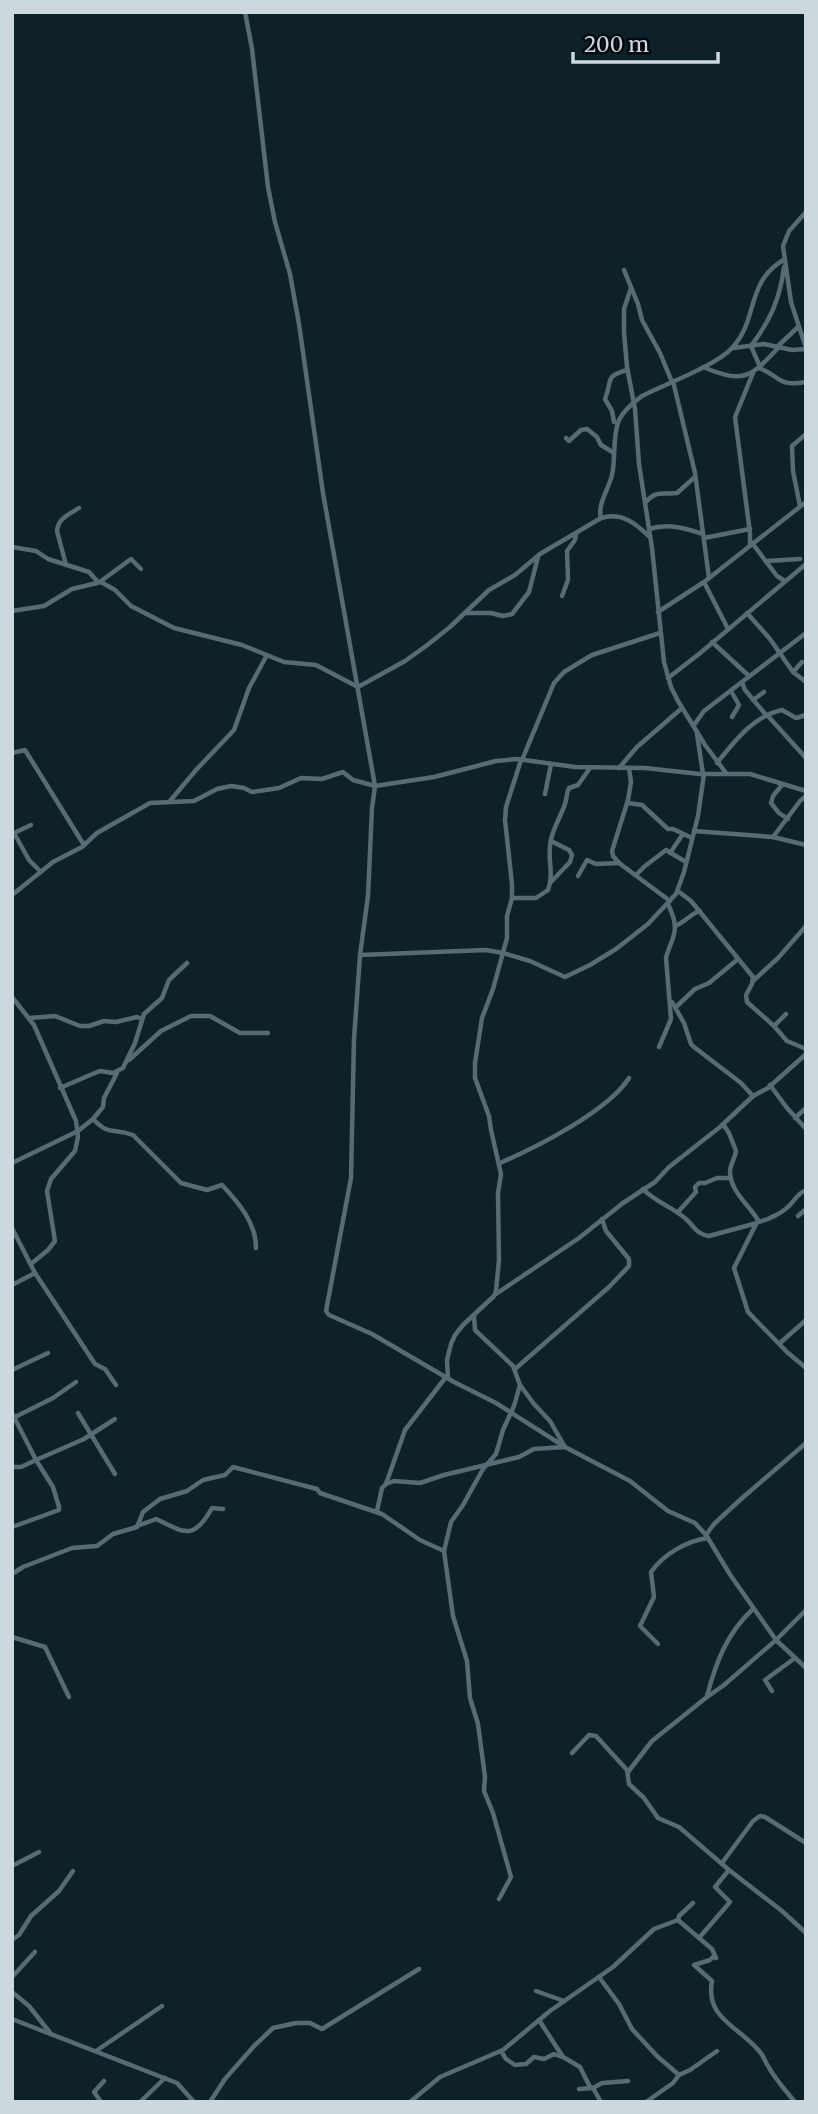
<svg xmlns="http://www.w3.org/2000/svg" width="818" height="2114" font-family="Merriweather,serif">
<rect width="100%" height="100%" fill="#0e2129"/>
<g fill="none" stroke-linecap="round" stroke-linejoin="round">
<g stroke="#566c75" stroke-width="4.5">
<polyline points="245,12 252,49 268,187 275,222 290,274 299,324 323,493 375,786 372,808 368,896 360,955 354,1039 351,1178 326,1311 329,1315 372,1334 454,1382 496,1403 565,1447 630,1481 668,1511 695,1523 706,1535 731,1576 776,1640 806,1668"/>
<polyline points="806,212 789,231 783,246 791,302 806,348"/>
<polyline points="624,270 638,304 642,320 660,353 672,382"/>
<polyline points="631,288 624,309 624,332 627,367 635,409 639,464 652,548 664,662 671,687 678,701 705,745 726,773"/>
<polyline points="777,347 798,327"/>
<polyline points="733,348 764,344 792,350 806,349"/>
<path d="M703 367C744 384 750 378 779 347"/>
<path d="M760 367 751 346C770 321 780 299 784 267"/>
<path d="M759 368C782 377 778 387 806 382"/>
<polyline points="673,381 695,473 709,578"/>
<path d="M614 422 612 411 605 399C613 379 604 377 627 370"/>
<polyline points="566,438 569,441 581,430 587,429 597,437 601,445 614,453"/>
<path d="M645 503C657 489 663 495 677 493L695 477"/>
<polyline points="800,506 793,471 792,446 806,434"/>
<path d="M601 518C597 505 609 488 612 475 616 458 612 436 619 420 624 410 633 403 642 396 667 383 716 366 733 347 759 318 745 282 785 259"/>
<path d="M649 529C668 523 685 528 703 534"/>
<polyline points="704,538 750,529"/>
<polyline points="752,543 777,576 785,581"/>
<polyline points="750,545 750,533 735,417 753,373"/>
<polyline points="12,547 36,551 48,559 89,572 98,582"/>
<polyline points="766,561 800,559"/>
<path d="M66 565 57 531C58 518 70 514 79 508"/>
<polyline points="101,581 131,559 141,569"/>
<polyline points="704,582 728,629"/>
<polyline points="562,596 568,580 567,551 575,540 576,534"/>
<path d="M12 611 44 606 72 589 101 582 115 590 131 606 174 628 242 645 284 662 316 665 358 687 405 661 426 646 450 627 489 590 515 575 540 554 601 518C622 512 635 523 650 537"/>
<polyline points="658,612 704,582 806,502"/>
<polyline points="465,613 491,613 503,616 512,614 529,592 538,557"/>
<polyline points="747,613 770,639 793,672 806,682"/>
<polyline points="712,642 749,676"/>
<polyline points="793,672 802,662"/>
<polyline points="668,678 699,654 806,564"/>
<polyline points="742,682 745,690 766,715"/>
<polyline points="731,691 739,705 732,717"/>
<polyline points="753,700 764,692"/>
<polyline points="767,715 806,758"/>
<polyline points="694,725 704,711 806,633"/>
<polyline points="697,734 703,774"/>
<polyline points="12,753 25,750 84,845"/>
<polyline points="522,760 554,683 564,672 592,655 660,633"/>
<path d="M717 763C734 742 753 716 782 710L796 718 806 715"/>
<polyline points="619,768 637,747 682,708"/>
<polyline points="629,768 631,782 628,800 612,851 613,856 619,863 670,901"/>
<polyline points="782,785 773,796 771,803 779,813 788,819"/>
<polyline points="545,794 551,764"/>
<polyline points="170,801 196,770 234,730 249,688 267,655"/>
<polyline points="628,803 642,805 668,829 673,829 692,838"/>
<polyline points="31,825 14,833 29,860 41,872"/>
<polyline points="694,831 773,837 806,845"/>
<polyline points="773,837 800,801 806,796"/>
<polyline points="551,841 569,850 572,855 570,862 551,882"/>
<polyline points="670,853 683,834"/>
<polyline points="636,875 645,866 666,850 686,862"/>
<polyline points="578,876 587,860 596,864 619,863"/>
<polyline points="678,891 691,901 753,977 752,984 746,995 747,1002 774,1026 787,1041 806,1049"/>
<polyline points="12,895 53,862 82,847 97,833 150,803 194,801 217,789 231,786 244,788 252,792 279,788 301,778 322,779 343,772 353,780 375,786 434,777 496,761 517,759 575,767 645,768 700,774 750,774 806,791"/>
<path d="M512 898H536L548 890C554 875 548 861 550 846 551 830 560 819 565 804 567 798 566 794 569 788L578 785 590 768"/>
<path d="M675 926C684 923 693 912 700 911"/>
<polyline points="360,955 486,950 503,953 530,961 565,977 590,965 616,949 648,924 676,894 684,872 698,816 704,774"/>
<polyline points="754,980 778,958 806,926"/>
<polyline points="12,997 34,1025 76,1121 78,1137 75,1151 51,1179 47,1191 55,1241 48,1250 31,1264"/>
<polyline points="672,1002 684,1023 691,1044 694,1047 741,1083 753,1096"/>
<polyline points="676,1007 695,989 709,983 738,959"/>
<polyline points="30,1018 55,1016 80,1026 89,1026 104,1021 116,1022 137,1017 142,1019"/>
<polyline points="774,1026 786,1014"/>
<path d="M659 1047 671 1019 666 958C668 949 672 943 674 934 677 924 672 913 668 904"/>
<polyline points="129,1060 161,1031 191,1016 210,1016 240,1033 268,1033"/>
<polyline points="770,1085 787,1108 806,1129"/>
<polyline points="60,1088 90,1075 100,1071 113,1073 123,1068 135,1043 144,1014 162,998 169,980 187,963"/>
<polyline points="795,1118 806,1108"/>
<path d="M93 1119C110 1137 113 1127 133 1135L181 1183 207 1190 222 1185C239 1203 256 1223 256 1248"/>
<path d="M723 1124 729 1133 736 1151C735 1159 730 1164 730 1172 730 1191 749 1205 758 1220L734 1268 748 1312 787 1352 806 1368"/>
<polyline points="12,1163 78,1131 93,1119 103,1107 104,1098 117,1073"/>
<path d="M500 1163C537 1147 608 1111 629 1078"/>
<path d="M643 1189C655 1202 673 1207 686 1219 695 1227 696 1234 709 1236L757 1223"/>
<polyline points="678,1212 696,1192 695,1187 699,1183 705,1183 717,1178 731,1178"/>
<polyline points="798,1216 806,1209"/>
<path d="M758 1222C768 1220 782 1213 789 1206 795 1200 798 1193 806 1190"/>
<polyline points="12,1228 35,1273"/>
<polyline points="12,1285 35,1273 95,1364 105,1369 116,1385"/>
<polyline points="496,1294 579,1238 623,1203 655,1182 669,1167 720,1127 753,1096 768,1088 806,1054"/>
<polyline points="780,1343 806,1320"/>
<polyline points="515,1369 609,1287 629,1266 629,1259 606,1231 602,1219"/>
<polyline points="12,1370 48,1353"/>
<polyline points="448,1378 447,1360 451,1344 455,1335 463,1325 494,1296 496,1291 499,1260 498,1193 501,1174 491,1130 489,1116 475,1078 475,1063 482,1018 493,989 507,938 507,916 512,898 512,884 505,820 506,807 521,760"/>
<polyline points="12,1413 36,1460 84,1439 115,1419"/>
<polyline points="78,1413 115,1474"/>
<polyline points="13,1418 53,1398 76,1382"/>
<polyline points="12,1467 21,1467 36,1460 53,1487 59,1507 59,1510 12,1527"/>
<polyline points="386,1484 405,1430 446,1377"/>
<polyline points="377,1511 382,1488 386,1484 394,1481 420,1483 444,1475 519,1457 534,1449 565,1447 550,1421 534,1404 520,1385 513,1366 475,1330 474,1316"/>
<path d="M137 1526 156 1519C184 1532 193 1542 212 1508L223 1509"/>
<polyline points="706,1535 714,1524 741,1499 806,1443"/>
<polyline points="12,1574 23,1567 72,1548 97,1546 113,1534 137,1527 143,1512 160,1499 187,1491 203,1480 225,1475 233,1467 317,1489 320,1493 382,1514 420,1540 444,1551"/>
<polyline points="12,1637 45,1647 69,1697"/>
<path d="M658 1644 640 1626 654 1597 651 1572C664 1554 686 1541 708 1538"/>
<polyline points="772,1691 765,1680 795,1658"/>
<path d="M707 1696C716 1662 727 1633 753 1609"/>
<polyline points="572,1753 589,1735 596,1736 627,1770 629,1784 644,1798 658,1818 679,1827 729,1870 782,1911 806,1933"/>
<polyline points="628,1772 652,1741 707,1697 724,1685 776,1640 806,1610"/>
<polyline points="722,1863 753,1821 760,1816 765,1817 806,1843"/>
<polyline points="12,1866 39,1852"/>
<polyline points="499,1899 511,1877 493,1813 484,1791 485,1777 478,1724 470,1698 467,1661 453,1616 444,1551 451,1522 463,1505 483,1469 496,1454 503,1430 514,1406 520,1385"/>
<path d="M678 1920 712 1949 716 1958 713 1957 710 1960 694 1965 712 1981C705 2019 739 2026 760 2052 764 2056 765 2062 768 2066 775 2079 786 2091 795 2102"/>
<polyline points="699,1938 730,1902 715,1887 729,1870"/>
<polyline points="12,1940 19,1935 31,1916 59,1891 73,1871"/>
<polyline points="12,1977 35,1952"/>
<polyline points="599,1977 619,2004 632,2029 657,2056 679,2075 690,2070 717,2051"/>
<polyline points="536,1991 564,2001"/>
<polyline points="12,1992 29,2006 51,2034"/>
<polyline points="12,2019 177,2083 194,2102"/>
<polyline points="539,2020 563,2057 580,2067 590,2087"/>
<polyline points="96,2051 162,2006"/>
<polyline points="501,2051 506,2059 515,2065 526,2064 534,2057 544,2059 554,2054 562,2057"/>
<polyline points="593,2088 602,2083 628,2081"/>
<polyline points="579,2089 593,2088 601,2102"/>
<polyline points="101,2102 94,2092 104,2081"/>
<polyline points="140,2102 165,2078"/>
<polyline points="210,2102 225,2079 254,2046 273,2028 296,2023 310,2023 322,2029 419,1969"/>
<polyline points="410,2102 440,2077 503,2050 550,2011 613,1967 654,1929 678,1920 679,1916 693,1903"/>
<polyline points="646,2102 673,2083 679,2075"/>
</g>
</g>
<rect width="818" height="2114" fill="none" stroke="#ccd8dd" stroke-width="28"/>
<path d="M573 52v10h145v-10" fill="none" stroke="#ccd8dd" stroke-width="3.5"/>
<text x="584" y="52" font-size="21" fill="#ccd8dd" stroke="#030a0d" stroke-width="5" paint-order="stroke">200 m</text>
</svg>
